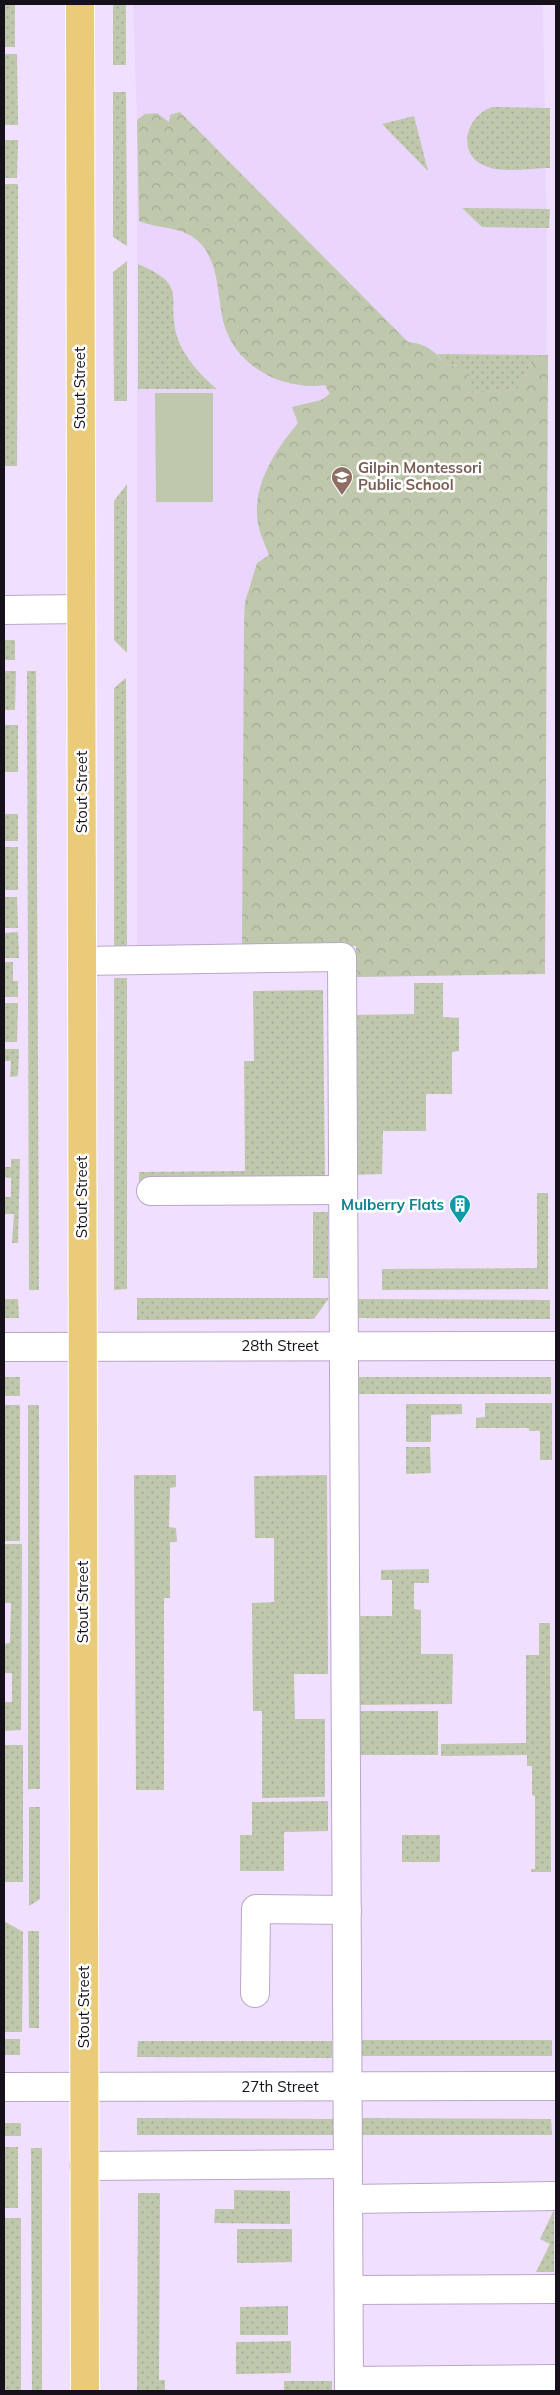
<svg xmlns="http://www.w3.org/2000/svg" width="560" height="2395" font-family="Mulish,sans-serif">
<defs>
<pattern id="grass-dots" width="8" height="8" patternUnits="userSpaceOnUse" patternTransform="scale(1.25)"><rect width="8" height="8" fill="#bfc7ac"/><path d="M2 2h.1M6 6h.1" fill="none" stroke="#a3aa93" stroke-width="1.8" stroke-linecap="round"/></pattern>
<pattern id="park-crowns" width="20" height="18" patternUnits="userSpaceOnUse" patternTransform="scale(1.25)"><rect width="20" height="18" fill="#bfc7ac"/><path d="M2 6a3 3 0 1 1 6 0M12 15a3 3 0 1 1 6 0" fill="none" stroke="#a3aa93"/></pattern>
</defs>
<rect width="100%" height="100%" fill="#f0dfff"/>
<polygon fill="#ead5fc" points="133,4 543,4 547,249 545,974 356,977 356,946 137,947 137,120"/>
<g fill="url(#grass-dots)">
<rect x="4" y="4" width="11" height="43"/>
<rect x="113" y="4" width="13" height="61"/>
<polygon points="4,54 17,54 18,125 4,125"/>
<polygon points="113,92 126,92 127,246 113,237"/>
<path d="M492 107 550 108V168C531 168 506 173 488 167 456 157 464 117 492 107Z"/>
<polygon points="414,116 428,171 382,124"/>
<polygon points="4,140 18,140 17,178 4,178"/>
<polygon points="4,184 18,184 17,466 5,466"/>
<polygon points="462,208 550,209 549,228 482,227"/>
<polygon points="127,261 127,401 114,401 113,272"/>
<path d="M138 264C190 286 166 297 177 336 183 356 201 376 217 389H138Z"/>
<polygon points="437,354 538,355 517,390 466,393 457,366 445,364"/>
<polygon points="127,484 127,653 114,640 114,501"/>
<rect x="4" y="640" width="11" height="20"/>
<polygon points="4,671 16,671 15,710 4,710"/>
<polygon points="27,671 36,671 39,1290 29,1290"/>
<polygon points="126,678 127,948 114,948 114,688"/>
<polygon points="4,725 18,725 18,772 5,772"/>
<rect x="4" y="814" width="14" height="27"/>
<rect x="4" y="847" width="14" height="43"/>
<polygon points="4,897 17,897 18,928 4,928"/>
<polygon points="18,932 19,958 4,958 4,933"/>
<polygon points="4,962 13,962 13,981 18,981 18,997 4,997"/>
<polygon points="114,978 127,978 127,1289 114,1290"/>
<polygon points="414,983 443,983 443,1017 459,1018 459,1051 452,1052 452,1094 426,1094 426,1131 383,1131 382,1174 354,1175 354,1015 414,1014"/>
<polygon points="323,990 325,1182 139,1184 139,1172 245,1171 244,1061 254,1061 253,991"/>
<polygon points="4,1003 18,1003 17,1042 4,1042"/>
<polygon points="4,1049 19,1049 18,1076 10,1077 11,1061 4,1061"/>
<polygon points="11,1159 20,1159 18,1243 12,1243 14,1214 4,1214 4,1197 11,1197 11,1178 4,1177 4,1167 11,1167"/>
<polygon points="537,1193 548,1193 548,1289 382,1290 382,1269 537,1268"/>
<rect x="313" y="1212" width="15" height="66"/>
<polygon points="137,1298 329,1298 314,1319 137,1320"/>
<polygon points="4,1299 18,1299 19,1318 4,1318"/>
<polygon points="357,1299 550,1300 550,1319 357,1318"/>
<rect x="4" y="1377" width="16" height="19"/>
<rect x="358" y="1377" width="193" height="17"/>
<polygon points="485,1403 552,1403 552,1460 540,1460 540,1431 529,1431 529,1428 476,1428 476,1418 485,1417"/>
<polygon points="406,1404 462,1404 462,1414 431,1415 431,1442 406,1442"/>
<rect x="4" y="1405" width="16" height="136"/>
<polygon points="28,1405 39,1405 40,1789 28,1789"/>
<polygon points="406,1447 430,1447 431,1473 406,1474"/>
<polygon points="134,1475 176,1475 176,1487 170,1488 169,1527 176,1528 177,1542 170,1542 170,1598 164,1598 164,1790 136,1790"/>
<polygon points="327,1475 328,1674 294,1674 295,1719 325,1719 325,1797 262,1798 262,1711 253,1711 252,1603 274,1602 274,1538 255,1538 254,1476"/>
<polygon points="4,1544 22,1544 21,1730 4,1731 4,1702 12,1702 12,1673 4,1673 4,1644 10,1643 11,1603 4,1603"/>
<polygon points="429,1569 429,1583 414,1583 414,1609 421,1610 421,1654 453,1654 452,1704 356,1705 356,1616 392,1616 392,1580 381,1580 381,1570"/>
<polygon points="539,1623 550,1623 551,1872 531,1872 531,1869 535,1869 535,1796 532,1795 532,1766 527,1766 527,1755 441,1756 441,1744 526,1743 526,1655 539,1655"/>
<rect x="358" y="1711" width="80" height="44"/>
<rect x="4" y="1745" width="19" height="137"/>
<polygon points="328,1801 328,1831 284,1832 284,1871 240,1871 240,1835 252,1835 252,1802"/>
<polygon points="29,1807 40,1807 40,1899 29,1906"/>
<rect x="402" y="1835" width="38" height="27"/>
<polygon points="4,1921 23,1932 22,2032 4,2032"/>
<polygon points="28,1931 39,1931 39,2028 29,2028"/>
<rect x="4" y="2039" width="16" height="16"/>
<rect x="357" y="2040" width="195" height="16"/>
<polygon points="138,2041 332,2041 332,2058 137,2057"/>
<polygon points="137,2118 333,2119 333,2135 137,2135"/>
<polygon points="353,2118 551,2119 552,2135 352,2135"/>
<rect x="4" y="2123" width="17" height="13"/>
<rect x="4" y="2147" width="14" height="61"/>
<polygon points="31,2148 42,2148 42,2391 32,2391"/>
<polygon points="234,2190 290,2191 290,2224 214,2223 215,2209 234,2209"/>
<polygon points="138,2193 160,2193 159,2380 165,2380 165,2391 137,2391"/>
<polygon points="554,2210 554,2272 536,2272 550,2244 540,2239"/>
<rect x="4" y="2218" width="17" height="173"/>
<polygon points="237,2229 292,2229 292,2262 237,2263"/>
<polygon points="288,2306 288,2335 240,2335 240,2307"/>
<polygon points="291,2341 291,2373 236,2374 236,2342"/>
<rect x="284" y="2381" width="48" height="10"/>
</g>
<path fill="url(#park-crowns)" d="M180 112 408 342C426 344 434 350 445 364 458 366 465 369 473 380L466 393 517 390 538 355H548L545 974 356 977V946L242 947 244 622 245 602 257 563 269 555C264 542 257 528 257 514 255 480 278 447 298 423L292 407 321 400 330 394 325 385C283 391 236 367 224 324 217 297 220 266 201 244 184 225 160 230 139 221L137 120 145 114 157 113 169 122 170 115Z"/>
<polygon fill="#bfc7ac" points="155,393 213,393 213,502 156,502"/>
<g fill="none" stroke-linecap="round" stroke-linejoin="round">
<g stroke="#b8a7c6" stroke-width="30">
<g id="minor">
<polyline points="4,610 81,609"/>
<polyline points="82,961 342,957 349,2391"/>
<polyline points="151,1191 343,1190"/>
<polyline points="4,1347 556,1346"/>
<polyline points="255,1993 256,1909 347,1910"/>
<polyline points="4,2087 556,2086"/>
<polyline points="84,2166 348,2164"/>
<polyline points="348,2199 556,2196"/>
<polyline points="349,2290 556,2289"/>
<polyline points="349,2381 556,2379"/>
</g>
</g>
<g stroke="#fff" stroke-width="30">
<polyline id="major" points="80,4 85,2391"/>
</g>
<use href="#minor" stroke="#fff" stroke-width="28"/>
<use href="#major" stroke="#e9cb7a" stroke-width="28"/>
</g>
<defs>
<g id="school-pin" transform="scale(1.125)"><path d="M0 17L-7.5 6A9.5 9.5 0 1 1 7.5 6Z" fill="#8d6e63" stroke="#fff"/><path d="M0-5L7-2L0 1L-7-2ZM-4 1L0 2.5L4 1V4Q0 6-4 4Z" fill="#fff"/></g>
<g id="building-pin" transform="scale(1.125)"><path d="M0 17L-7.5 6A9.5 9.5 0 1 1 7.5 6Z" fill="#0f9aa8" stroke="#fff"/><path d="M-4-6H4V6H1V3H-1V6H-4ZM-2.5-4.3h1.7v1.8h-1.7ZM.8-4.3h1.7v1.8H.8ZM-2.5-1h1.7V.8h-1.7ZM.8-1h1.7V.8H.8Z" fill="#fff"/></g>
</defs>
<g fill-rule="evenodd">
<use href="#school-pin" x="342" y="477"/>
<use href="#building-pin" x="460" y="1205"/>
</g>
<g text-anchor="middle" stroke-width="5" stroke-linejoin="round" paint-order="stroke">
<g font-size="15" fill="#16101b" stroke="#fff">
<text transform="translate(80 388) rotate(-90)" y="5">Stout Street</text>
<text transform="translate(82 792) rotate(-90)" y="5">Stout Street</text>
<text transform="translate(82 1197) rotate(-90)" y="5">Stout Street</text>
<text x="280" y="1351">28th Street</text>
<text transform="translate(83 1602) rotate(-90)" y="5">Stout Street</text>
<text transform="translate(84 2007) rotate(-90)" y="5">Stout Street</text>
<text x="280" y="2092">27th Street</text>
</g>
<g font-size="15" font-weight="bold" fill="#785e54" stroke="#fff" text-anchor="start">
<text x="358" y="473">Gilpin Montessori<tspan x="358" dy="17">Public School</tspan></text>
</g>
<g font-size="15" font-weight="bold" fill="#0d838f" stroke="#fff" text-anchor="end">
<text x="444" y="1210">Mulberry Flats</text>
</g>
</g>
<rect width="560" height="2395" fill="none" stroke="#16101b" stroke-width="10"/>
</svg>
